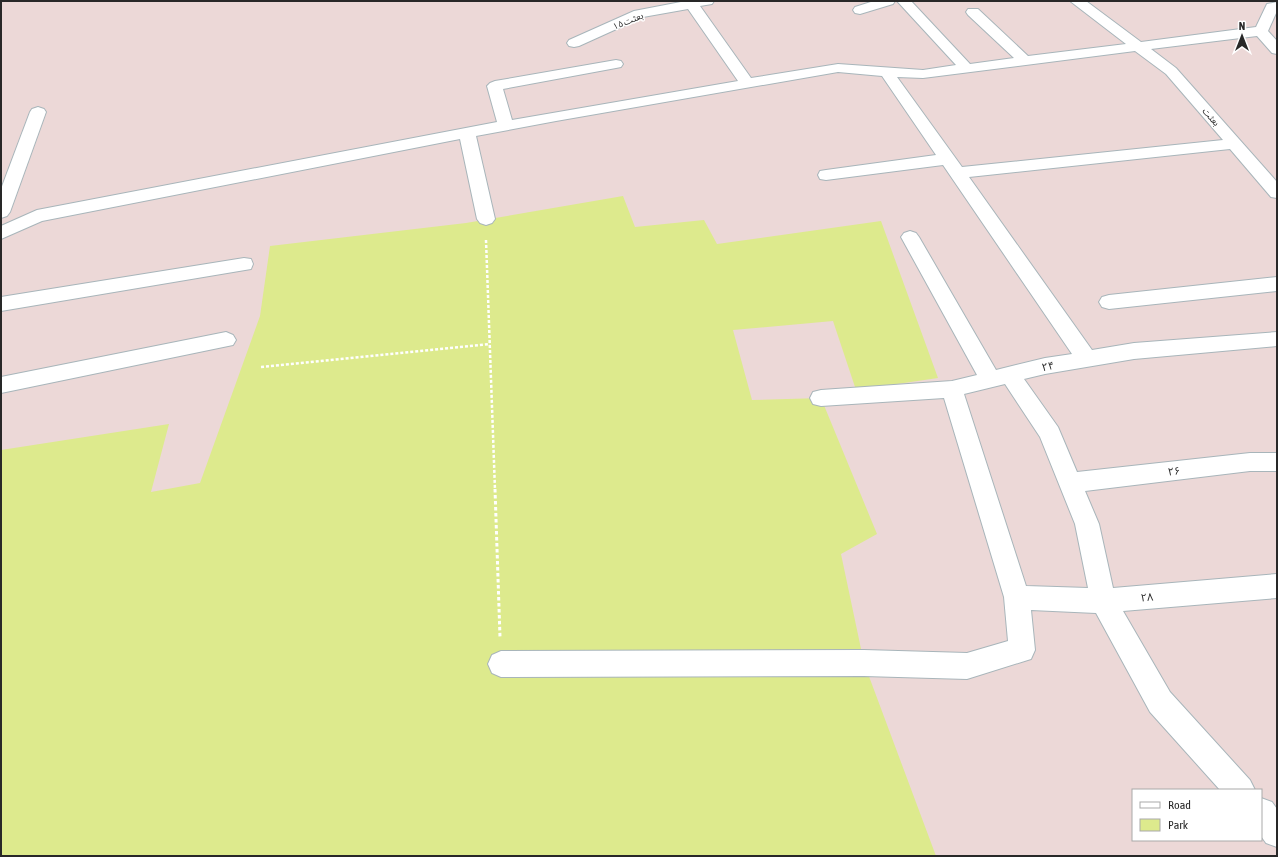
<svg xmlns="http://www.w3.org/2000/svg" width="1278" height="857" font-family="'Asap Condensed','Noto Sans Arabic',sans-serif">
<rect width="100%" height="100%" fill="#ecd8d7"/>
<polygon fill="#ddea8d" points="623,196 635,227 704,220 717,244 881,221 938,378 856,390 833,321 733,330 752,400 821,398 877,534 841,554 864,663 936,856 1,856 1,450 169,424 151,492 200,483 260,316 270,246 466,223"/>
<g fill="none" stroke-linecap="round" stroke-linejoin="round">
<g stroke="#a8b5ba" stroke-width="2">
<g id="minor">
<path d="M686 1H714L712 4 700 6 751 78 838 64 923 70 956 65 897 1H911L970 64 1014 58 968 15 966 12 968 9H978L1028 56 1126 44 1070 1H1086L1141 42 1256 27 1267 4 1277 2V11L1268 31 1277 41V54L1272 53 1257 36 1151 49 1176 68 1277 182V198L1271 197 1230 149 969 177 1092 350 1134 343 1277 332V346L1134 359 1045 374 1024 379 1058 427 1077 472 1250 453H1277V471H1250L1085 491 1099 524 1113 588 1277 574V598L1123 611 1170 692 1250 780 1255 790H1220L1150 712 1096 613 1031 610 1035 650 1031 659 967 679 864 676 501 677 492 673 488 664 492 655 501 651 864 650 967 653 1008 641 1004 597 944 398 821 406 813 404 810 398 813 392 821 390 952 381 977 375 901 237 904 233 910 231 916 233 919 237 996 370 1045 358 1072 354 943 165 826 180 820 179 818 175 820 171 826 170 936 155 882 76 838 72 556 121 476 136 495 219 492 223 486 225 480 223 477 219 460 139 42 221 1 239V226L37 210 497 122 487 86 490 83 495 81 616 60 621 61 623 64 621 67 616 68 503 89 512 120 738 81 688 9 643 17 579 46 574 47 569 46 567 43 569 40 634 11ZM1135 51 1166 74 1223 140 962 167 897 77 923 78ZM1005 384 1040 437 1075 524 1088 588 1026 586 964 394Z"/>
<polygon points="874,1 895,1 893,4 860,14 855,13 853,10 855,7"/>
<polygon points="38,107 44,109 46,112 10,212 7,216 1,218 1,189 30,112 32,109"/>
<polygon points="244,258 251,259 253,264 251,269 1,311 1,297"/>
<polygon points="1277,277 1277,291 1109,309 1102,307 1099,302 1102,297 1109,295"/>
<polygon points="226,332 233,335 236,340 233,345 1,393 1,377"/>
<polygon points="1261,798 1272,802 1277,809 1277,847 1266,843 1261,836"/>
</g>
</g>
<g stroke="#fff" stroke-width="2.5" stroke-dasharray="3 2" stroke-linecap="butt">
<polyline points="486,240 495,490"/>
<polyline points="261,367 490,344"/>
</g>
<polyline stroke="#fff" stroke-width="3" stroke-dasharray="3.5 2.5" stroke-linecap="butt" points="495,489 500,637"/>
<use href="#minor" fill="#fff" fill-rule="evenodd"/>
</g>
<g text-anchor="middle" stroke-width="3" stroke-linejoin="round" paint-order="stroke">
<g font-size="9" fill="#282828" stroke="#fff">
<text transform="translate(628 21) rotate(-22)" y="3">بعثت ۱۵</text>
<text transform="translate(1211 117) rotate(49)" y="3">بعثت</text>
</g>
<g font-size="11" fill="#282828" stroke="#fff">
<text transform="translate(1048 366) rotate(-11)" y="4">۲۴</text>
<text transform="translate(1174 471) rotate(-7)" y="4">۲۶</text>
<text transform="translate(1147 597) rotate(-5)" y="4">۲۸</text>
</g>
</g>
<rect width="1278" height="857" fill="none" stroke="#282828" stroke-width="4"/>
<rect x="1132" y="789" width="130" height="52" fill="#ffffff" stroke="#a9a9a9"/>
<rect x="1140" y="802" width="20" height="6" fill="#ffffff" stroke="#a9a9a9"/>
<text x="1168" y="809" font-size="12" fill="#282828">Road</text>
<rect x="1140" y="819" width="20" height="12" fill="#ddea8d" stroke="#a9a9a9"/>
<text x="1168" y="829" font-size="12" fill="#282828">Park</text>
<g transform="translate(1242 36)" stroke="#ffffff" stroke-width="3" paint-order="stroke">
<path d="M0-3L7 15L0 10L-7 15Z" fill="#282828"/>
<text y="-6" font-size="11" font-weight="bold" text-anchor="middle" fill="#282828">N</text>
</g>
</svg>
